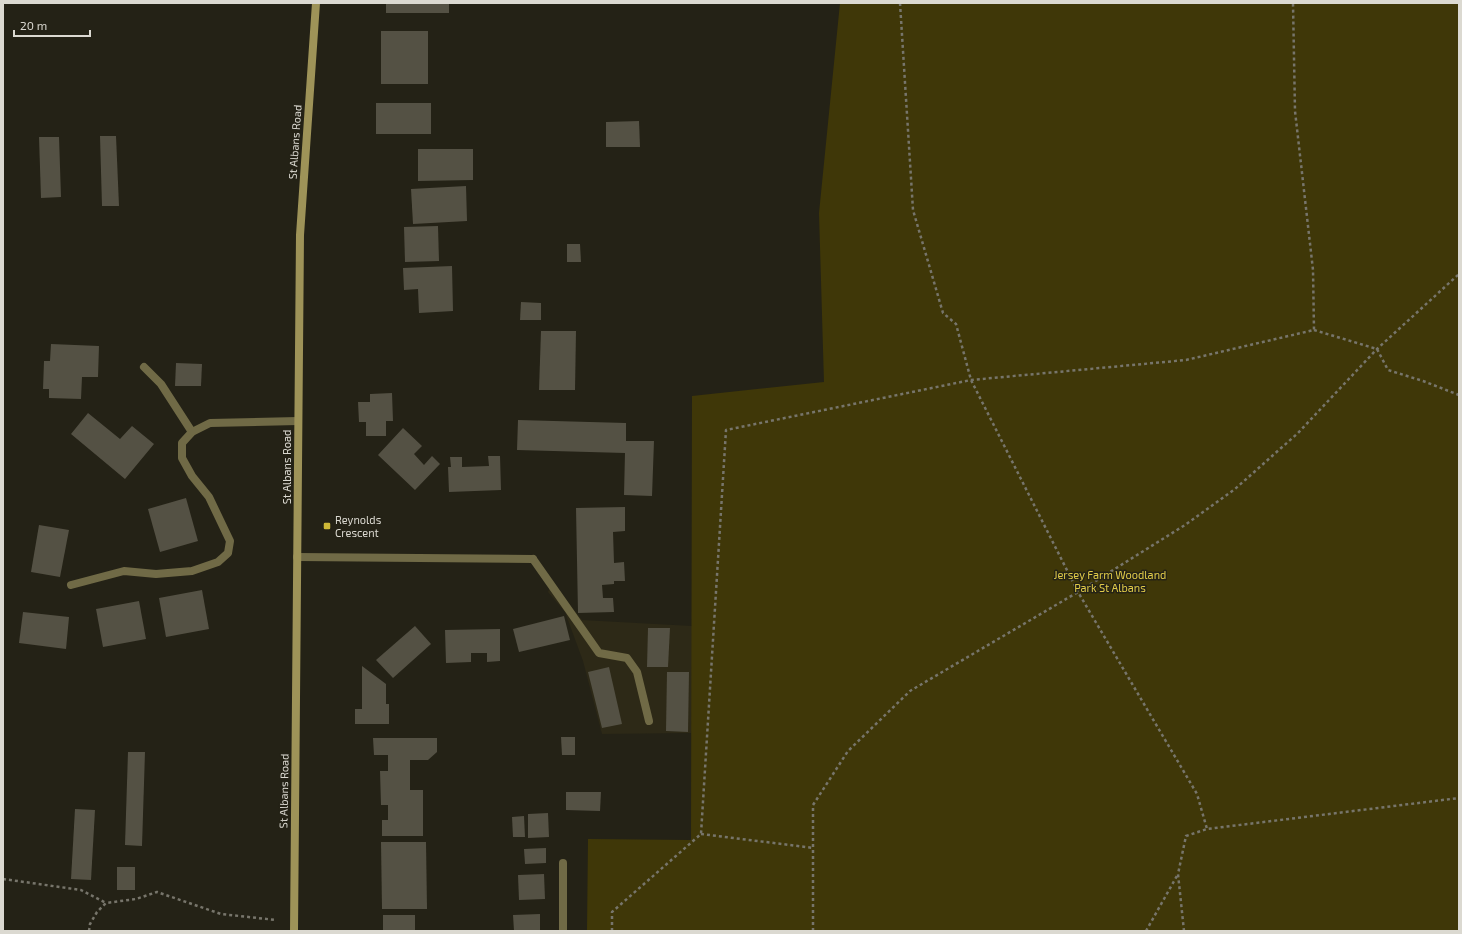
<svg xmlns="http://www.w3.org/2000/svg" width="1462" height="934" font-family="'Exo 2',sans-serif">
<rect width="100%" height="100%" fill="#242216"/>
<polygon fill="#2d2917" points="552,583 582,620 692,626 692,733 602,734 583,661 565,612 548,592"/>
<polygon fill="#3f3708" points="840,3 1459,3 1459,931 587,931 588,839 691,840 692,396 824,382 819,213"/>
<g fill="#545144">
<rect x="386" y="3" width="63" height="10"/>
<rect x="381" y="31" width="47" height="53"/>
<rect x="376" y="103" width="55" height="31"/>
<polygon points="639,121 640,147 606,147 606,122"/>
<polygon points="100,136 116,136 119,206 102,206"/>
<polygon points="39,137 59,137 61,197 41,198"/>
<polygon points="418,149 473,149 473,180 418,181"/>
<polygon points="466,186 467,221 413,224 411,189"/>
<polygon points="438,226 439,261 405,262 404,227"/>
<polygon points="567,244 580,244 581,262 567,262"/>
<polygon points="452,266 453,311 419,313 418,289 404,290 403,268"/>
<polygon points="521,302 541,303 541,320 520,320"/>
<polygon points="541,331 576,331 575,390 539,390"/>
<polygon points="51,344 99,346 98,377 82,377 81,399 49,398 49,389 43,389 44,361 50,361"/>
<polygon points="176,363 202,364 201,386 175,386"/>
<polygon points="392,393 393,421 386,421 386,436 366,436 366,422 359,422 358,402 370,402 370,394"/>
<polygon points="88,413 120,439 132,426 154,444 125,479 71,434"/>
<polygon points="518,420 626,423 626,441 654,441 652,496 624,495 625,453 517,450"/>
<polygon points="403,428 422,446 414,454 424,465 432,456 440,464 415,490 378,455"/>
<polygon points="488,456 500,456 501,490 449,492 448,467 451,467 450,457 462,457 462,467 489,466"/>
<polygon points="186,498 198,541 160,552 148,509"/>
<polygon points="625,507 625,531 613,532 614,563 624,562 625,581 614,581 614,584 602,585 603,598 613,598 614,612 578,613 576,508"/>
<polygon points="39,525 69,530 60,577 31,572"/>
<polygon points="202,590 209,629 166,637 159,598"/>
<polygon points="139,601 146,639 103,647 96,609"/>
<polygon points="23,612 69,617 66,649 19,643"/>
<polygon points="564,616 570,640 519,652 513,629"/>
<polygon points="415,626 431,644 393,678 376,660"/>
<polygon points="648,628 670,628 668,667 647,667"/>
<polygon points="500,629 500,661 487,662 487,653 471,653 471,662 446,663 445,630"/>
<polygon points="362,666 386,684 386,704 389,704 389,724 355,724 355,709 362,709"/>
<polygon points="609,667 622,724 602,728 588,672"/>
<polygon points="667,672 689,672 688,732 666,731"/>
<polygon points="561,737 575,737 575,755 562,755"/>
<polygon points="373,738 437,738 437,752 428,760 410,760 410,790 423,790 423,836 382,836 382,820 388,820 388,805 381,805 380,771 388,771 388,755 374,755"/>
<polygon points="128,752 145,752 142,846 125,845"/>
<polygon points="566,792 601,792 600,811 566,810"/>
<polygon points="75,809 95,810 91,880 71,879"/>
<polygon points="548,813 549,837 528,838 528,814"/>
<polygon points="524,816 525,837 513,837 512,817"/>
<polygon points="381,842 426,842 427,909 382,909"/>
<polygon points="546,848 546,863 525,864 524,849"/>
<rect x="117" y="867" width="18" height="23"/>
<polygon points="544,874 545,899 519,900 518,875"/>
<polygon points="540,914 540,931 514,931 513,915"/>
<rect x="383" y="915" width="32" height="16"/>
</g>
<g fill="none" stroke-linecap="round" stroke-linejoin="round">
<g stroke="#77756b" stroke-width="2.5" stroke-dasharray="3 3" stroke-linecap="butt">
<polyline points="900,3 913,210 943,313 956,324 971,380 1078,592 1197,794 1207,829"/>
<polyline points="1314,330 1377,349 1388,370 1423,381 1459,395"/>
<polyline points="701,834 814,848"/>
<polyline points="3,879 81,890 106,903"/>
<polyline points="89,931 90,924 97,912 106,903 136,899 157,892 221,914 276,920"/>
<polyline points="612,931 612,912 701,834 726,430 971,380 1186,360 1314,330 1313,270 1295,111 1293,3"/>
<polyline points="813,931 813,805 848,751 910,691 1078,592 1185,525 1235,489 1298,433 1377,349 1459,274"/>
<polyline points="1146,931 1178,874"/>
<polyline points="1184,931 1178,874 1186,836 1207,829 1459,798"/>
</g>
<g stroke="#706a46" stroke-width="8">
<polyline points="144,367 161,384 192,432"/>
<polyline points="533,559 599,653 627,658 637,672 649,721"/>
<polyline points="71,585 124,571 156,574 192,571 218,562 228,553 230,541 209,497 192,476 182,458 182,443 192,432 210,423 298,421"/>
<polyline points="563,931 563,863"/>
</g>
<polyline stroke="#706a46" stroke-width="8" points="297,557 533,559"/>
<polyline stroke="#9e9358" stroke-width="8" points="294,931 300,235 316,3"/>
</g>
<rect fill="#ceb837" stroke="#242216" stroke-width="1.5" x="323" y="522" width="8" height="8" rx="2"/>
<g text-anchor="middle" stroke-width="3" stroke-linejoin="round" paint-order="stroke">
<g font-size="11" fill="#dbd9d1" stroke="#242216">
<text transform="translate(295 142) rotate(-86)" y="4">St Albans Road</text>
<text transform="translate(287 467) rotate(-90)" y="4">St Albans Road</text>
<text transform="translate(284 791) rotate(-89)" y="4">St Albans Road</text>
</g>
<g font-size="11" fill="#dbd9d1" stroke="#242216" text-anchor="start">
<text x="335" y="524">Reynolds<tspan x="335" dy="13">Crescent</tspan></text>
</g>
<g font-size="11" fill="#e1cb48" stroke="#242216">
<text x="1110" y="579">Jersey Farm Woodland<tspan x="1110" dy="13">Park St Albans</tspan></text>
</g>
</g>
<rect width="1462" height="934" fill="none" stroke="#dbd9d1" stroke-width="8"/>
<path d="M14 30v6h76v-6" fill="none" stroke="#dbd9d1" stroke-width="2"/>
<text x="20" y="30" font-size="12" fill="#dbd9d1" stroke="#242216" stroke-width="3" paint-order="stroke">20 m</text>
</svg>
